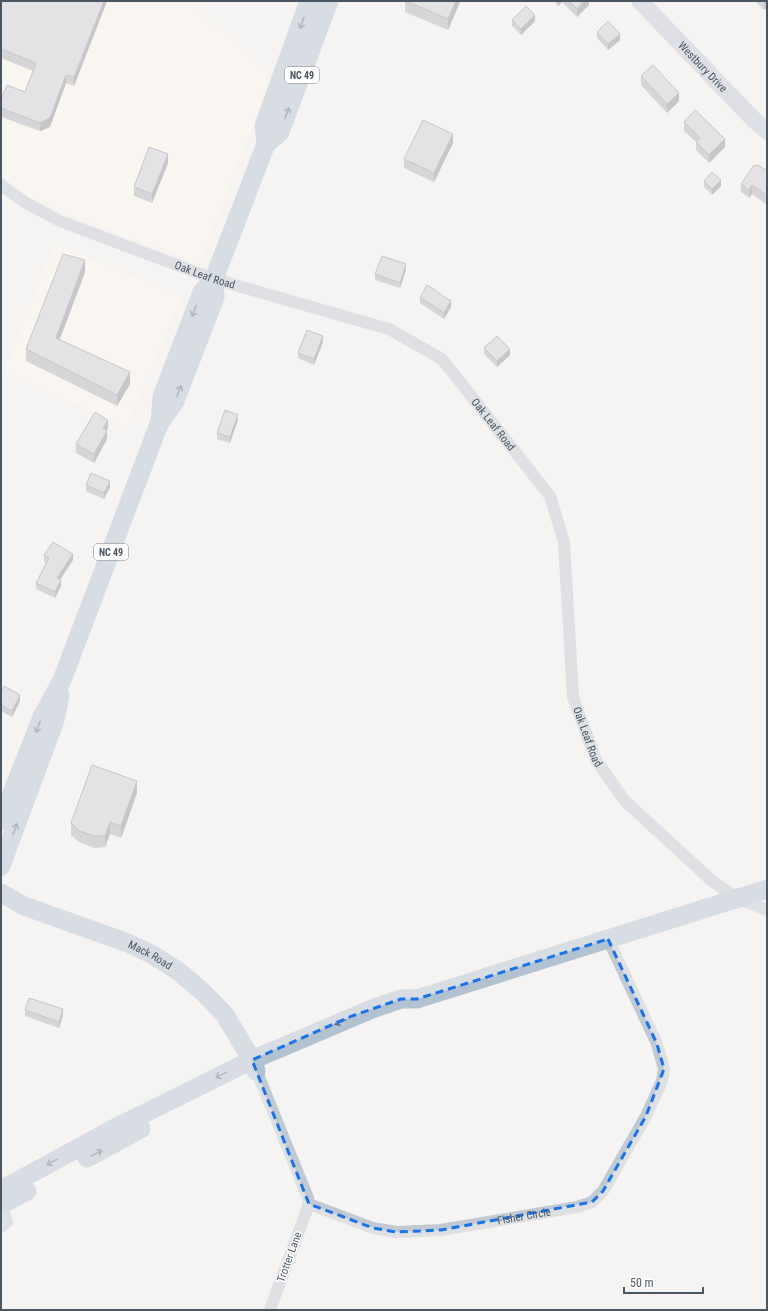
<svg xmlns="http://www.w3.org/2000/svg" width="768" height="1311" font-family="'Roboto Condensed',sans-serif">
<rect width="100%" height="100%" fill="#f5f3f3"/>
<g fill="#fdf9ef">
<polygon points="1,1 189,1 267,75 262,100 199,264 95,225 29,197 1,175"/>
<polygon points="54,245 182,295 126,428 5,371"/>
</g>
<g fill="none" stroke-linecap="round" stroke-linejoin="round">
<g stroke="#c1cad2" stroke-width="12">
<path id="s1" d="M1 185 26 203 60 221 214 279 389 329 442 359 550 496 564 542 573 697 596 760 624 800 712 881 737 898 767 910"/>
<polyline points="257,1072 308,1198 309,1204 270,1310"/>
<path id="s2" d="M309 1204 373 1228 396 1232 441 1230 577 1207 592 1202 603 1191 646 1116 662 1081 664 1069 657 1044 608 939"/>
<polyline points="1,1227 7,1222 1,1205"/>
</g>
<path stroke="#c1cbd6" stroke-width="17" id="s3" d="M640 1 754 120 767 131"/>
<g stroke="#b3c2d1" stroke-width="19">
<polyline points="266,144 280,132 329,1"/>
<polyline points="160,423 162,397 202,292 214,279"/>
<polyline points="1,821 42,717 62,680 159,424 175,401 215,297 214,279 266,144 264,126 309,1"/>
<polyline points="1,866 55,720 60,695"/>
<path id="s4" d="M1 893 24 906 128 943 153 955 178 971 204 993 225 1015 252 1060 256 1071"/>
<polyline points="87,1158 141,1129"/>
<polyline points="1,1190 111,1130 252,1060 372,1009 401,999 417,999 767,889"/>
<polyline points="1,1205 27,1191"/>
</g>
</g>
<g fill="#b0b2b7">
<polygon points="1,1 107,1 74,86 66,83 50,127 40,131 1,117 1,100 25,92 33,71 1,58"/>
<polygon points="405,1 460,1 460,2 448,30 405,12"/>
<polygon points="554,1 589,1 589,5 577,17 562,2 558,6"/>
<polygon points="755,1 767,1 764,10"/>
<polygon points="512,20 535,21 521,35 512,26"/>
<polygon points="597,32 620,40 608,50 597,38"/>
<polygon points="641,76 679,101 667,113 641,85"/>
<polygon points="684,122 725,147 709,163 696,150 696,142 684,131"/>
<polygon points="453,143 434,182 404,168 404,159"/>
<polygon points="168,163 152,203 134,196 134,187"/>
<polygon points="767,171 767,205 752,194 749,198 741,192 741,184"/>
<polygon points="704,181 721,186 712,195 704,187"/>
<polygon points="406,270 400,288 375,280 375,274"/>
<polygon points="85,272 60,339 130,384 117,406 26,361 26,349"/>
<polygon points="420,297 451,307 444,319 420,303"/>
<polygon points="323,342 314,365 298,358 298,353"/>
<polygon points="484,348 510,355 497,367 484,354"/>
<polygon points="238,420 230,443 217,439 217,433"/>
<polygon points="108,428 107,430 107,439 94,463 76,453 76,444"/>
<polygon points="86,485 110,487 104,499 86,491"/>
<polygon points="44,555 73,560 60,580 61,586 55,598 36,589 36,583 46,563 44,561"/>
<polygon points="1,692 20,701 12,717 1,711"/>
<polygon points="137,793 121,838 110,834 105,847 94,848 79,842 71,835 71,823"/>
<polygon points="25,1010 63,1015 59,1028 25,1016"/>
</g>
<g fill="#909195">
<polygon points="104,1 107,1 74,86 74,77"/>
<polygon points="456,1 460,1 460,2 448,30 448,19"/>
<polygon points="558,1 562,1 562,2 558,6"/>
<polygon points="584,1 589,1 589,5 577,17 577,9"/>
<polygon points="766,1 767,1 767,8 764,10 764,2"/>
<polygon points="535,15 535,21 521,35 521,29"/>
<polygon points="620,34 620,40 608,50 608,44"/>
<polygon points="66,75 66,83 50,127 40,131 40,123"/>
<polygon points="679,93 679,101 667,113 667,104"/>
<polygon points="453,134 453,143 434,182 434,173"/>
<polygon points="725,139 725,147 709,163 709,155"/>
<polygon points="168,154 168,163 152,203 152,194"/>
<polygon points="721,180 721,186 712,195 712,189"/>
<polygon points="752,185 752,194 749,198 749,190"/>
<polygon points="85,260 85,272 56,349 56,338"/>
<polygon points="406,264 406,270 400,288 400,283"/>
<polygon points="451,301 451,307 444,319 444,313"/>
<polygon points="323,336 323,342 314,365 314,359"/>
<polygon points="510,349 510,355 497,367 497,361"/>
<polygon points="130,372 130,384 117,406 117,395"/>
<polygon points="238,415 238,420 230,443 230,437"/>
<polygon points="108,420 108,428 103,437 103,428"/>
<polygon points="107,431 107,439 94,463 94,454"/>
<polygon points="110,481 110,487 104,499 104,493"/>
<polygon points="73,554 73,560 57,584 57,578"/>
<polygon points="61,580 61,586 55,598 55,592"/>
<polygon points="20,695 20,701 12,717 12,711"/>
<polygon points="137,781 137,793 121,838 121,826"/>
<polygon points="110,822 110,834 105,847 105,836"/>
<polygon points="63,1009 63,1015 59,1028 59,1022"/>
</g>
<g fill="#cdcfd5" stroke="#909195">
<polygon points="1,1 104,1 74,77 66,75 50,118 40,123 1,108 1,100 7,85 25,92 36,63 1,49"/>
<polygon points="406,1 456,1 448,19"/>
<polygon points="569,1 584,1 577,9"/>
<polygon points="526,6 535,15 521,29 512,20"/>
<polygon points="608,21 620,34 608,44 597,32"/>
<polygon points="653,65 679,93 667,104 641,76"/>
<polygon points="695,110 725,139 709,155 696,142 700,138 684,122"/>
<polygon points="423,120 453,134 434,173 404,159"/>
<polygon points="149,147 168,154 152,194 134,187"/>
<polygon points="754,165 757,166 758,165 767,171 767,196 752,185 749,190 741,184"/>
<polygon points="712,172 721,180 712,189 704,181"/>
<polygon points="63,254 85,260 56,338 130,372 117,395 26,349"/>
<polygon points="382,256 406,264 400,283 375,274"/>
<polygon points="427,285 451,301 444,313 420,297"/>
<polygon points="307,330 323,336 314,359 298,353"/>
<polygon points="497,336 510,349 497,361 484,348"/>
<polygon points="225,410 238,415 230,437 217,433"/>
<polygon points="95,412 108,420 103,428 107,431 94,454 76,444"/>
<polygon points="91,473 110,481 104,493 86,485"/>
<polygon points="53,542 73,554 57,578 61,580 55,592 36,583 49,558 44,555"/>
<polygon points="4,686 20,695 12,711 1,705 1,692"/>
<polygon points="92,765 137,781 121,826 110,822 105,836 94,836 79,831 71,823"/>
<polygon points="29,998 63,1009 59,1022 25,1010"/>
</g>
<defs><path id="oneway-shaft" d="M-6 0H5M1.5-3L5.5 0L1.5 3" fill="none" stroke-width="1.6" stroke-linecap="round" stroke-linejoin="round"/></defs>
<g stroke="#64717d">
<use href="#oneway-shaft" transform="translate(302 23) rotate(109)"/>
<use href="#oneway-shaft" transform="translate(287 113) rotate(-69)"/>
<use href="#oneway-shaft" transform="translate(194 311) rotate(111)"/>
<use href="#oneway-shaft" transform="translate(179 391) rotate(-69)"/>
<use href="#oneway-shaft" transform="translate(38 727) rotate(111)"/>
<use href="#oneway-shaft" transform="translate(15 829) rotate(-70)"/>
<use href="#oneway-shaft" transform="translate(340 1022) rotate(157)"/>
<use href="#oneway-shaft" transform="translate(221 1075) rotate(154)"/>
<use href="#oneway-shaft" transform="translate(97 1153) rotate(-28)"/>
<use href="#oneway-shaft" transform="translate(52 1162) rotate(151)"/>
</g>
<path d="M0 0H768V1311H0ZM608 939 657 1044 664 1069 646 1116 603 1191 592 1202 441 1230 396 1232 373 1228 309 1204 252 1060 352 1016 401 999H417Z" fill="#f5f3f3" fill-opacity=".55" fill-rule="evenodd"/>
<path fill="none" stroke="#1a73e8" stroke-width="3" stroke-dasharray="8 5" stroke-linejoin="round" d="M608 939 657 1044 664 1069 646 1116 603 1191 592 1202 441 1230 396 1232 373 1228 309 1204 252 1060 352 1016 401 999H417Z"/>
<g text-anchor="middle" stroke-width="3" stroke-linejoin="round" paint-order="stroke">
<g fill="#fff" stroke="#808990" stroke-width="1">
<rect x="285" y="67" width="34" height="16" rx="3"/>
<rect x="94" y="544" width="34" height="16" rx="3"/>
</g>
<g font-size="10" font-weight="bold" fill="#4a5661">
<text x="302" y="79">NC 49</text>
<text x="111" y="556">NC 49</text>
</g>
<g font-size="11" fill="#4a5661" stroke="#fff">
<text dy="4" stroke="none"><textPath href="#s3" startOffset="91">Westbury Drive</textPath></text>
<text dy="4" stroke="none"><textPath href="#s1" startOffset="224">Oak Leaf Road</textPath></text>
<text dy="4" stroke="none"><textPath href="#s1" startOffset="560">Oak Leaf Road</textPath></text>
<text dy="4" stroke="none"><textPath href="#s1" startOffset="897">Oak Leaf Road</textPath></text>
<text dy="4" stroke="none"><textPath href="#s4" startOffset="162">Mack Road</textPath></text>
<text dy="4" stroke="none"><textPath href="#s2" startOffset="221">Fisher Circle</textPath></text>
<text transform="translate(289 1257) rotate(-70)" y="4">Trotter Lane</text>
</g>
</g>
<rect width="768" height="1311" fill="none" stroke="#4a5661" stroke-width="4"/>
<path d="M624 1287v6h79v-6" fill="none" stroke="#4a5661" stroke-width="2"/>
<text x="630" y="1287" font-size="12" fill="#4a5661" stroke="#ffffff" stroke-width="3" paint-order="stroke">50 m</text>
</svg>
